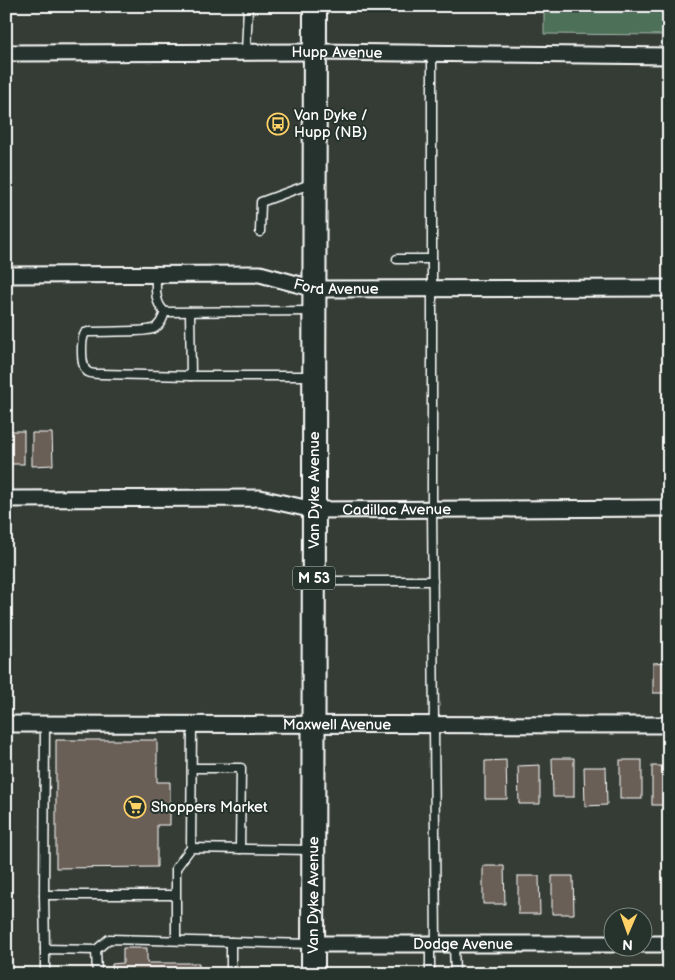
<svg xmlns="http://www.w3.org/2000/svg" width="675" height="980" font-family="'Balsamiq Sans',sans-serif">
<rect width="100%" height="100%" fill="#343c35"/>
<filter id="ink" filterUnits="userSpaceOnUse"><feTurbulence type="fractalNoise" baseFrequency=".02" numOctaves="2"/><feDisplacementMap in="SourceGraphic" scale="10" xChannelSelector="R" yChannelSelector="G"/><feConvolveMatrix kernelMatrix="1 2 1 2 8 2 1 2 1" color-interpolation-filters="sRGB"/></filter>
<g filter="url(#ink)">
<polygon fill="#4d6f59" stroke="#a6b7ac" points="544,6 669,6 669,35 544,34"/>
<g fill="#6a5e57" stroke="#fff">
<rect x="6" y="431" width="18" height="33"/>
<polygon points="32,433 52,433 53,465 32,466"/>
<polygon points="669,662 669,693 653,693 653,663"/>
<polygon points="56,740 157,740 157,782 170,782 170,825 157,825 157,867 56,868"/>
<polygon points="552,758 574,758 574,797 553,797"/>
<polygon points="506,760 507,799 485,799 485,761"/>
<rect x="620" y="760" width="22" height="39"/>
<polygon points="540,765 540,804 519,804 518,766"/>
<rect x="652" y="766" width="17" height="39"/>
<polygon points="584,767 606,767 607,805 585,806"/>
<polygon points="483,866 504,866 505,904 483,904"/>
<polygon points="518,876 539,876 540,914 518,914"/>
<polygon points="552,876 573,876 574,914 552,914"/>
<polygon points="123,948 147,948 147,963 199,963 199,974 112,974 112,964 123,963"/>
</g>
<g fill="none" stroke-linecap="round" stroke-linejoin="round">
<g stroke="#fff" stroke-width="11">
<g id="service">
<polyline points="246,53 248,6"/>
<polyline points="432,53 432,509 436,944"/>
<polyline points="260,232 261,202 313,183"/>
<polyline points="397,259 432,259"/>
<path d="M156 274C156 287 154 303 165 312L313 311"/>
<path d="M165 312C163 318 161 324 155 328 147 333 101 331 88 332L85 333C81 339 80 368 88 372 91 374 96 374 100 374L191 376 190 312"/>
<polyline points="191,376 312,376"/>
<polyline points="316,581 433,581"/>
<polyline points="192,768 241,768 240,849"/>
<polyline points="191,848 312,850"/>
<polyline points="44,895 45,724"/>
<polyline points="176,940 176,868 191,848 192,724"/>
<polyline points="454,944 455,974"/>
<polyline points="45,949 44,895 175,895"/>
<polyline points="45,974 45,949 96,950"/>
<polyline points="97,974 96,950 109,939 312,944"/>
<polyline points="231,974 231,942"/>
<polyline points="430,974 430,944"/>
</g>
</g>
<g stroke="#fff" stroke-width="19">
<g id="minor">
<path id="s1" d="M6 53 315 52 669 56"/>
<path id="s2" d="M6 275 260 274 315 289 669 288"/>
<path id="s3" d="M6 499 260 498 314 510 669 508"/>
<path id="s4" d="M6 724 669 725"/>
<path id="s5" d="M314 944H612"/>
<polyline points="642,944 669,944"/>
</g>
</g>
<g stroke="#fff" stroke-width="26">
<g id="primary">
<path id="s6" d="M313 974 315 6"/>
</g>
</g>
<use href="#service" stroke="#26332d" stroke-width="8"/>
<use href="#minor" stroke="#26332d" stroke-width="15"/>
<use href="#primary" stroke="#26332d" stroke-width="22"/>
</g>
</g>
<defs>
<g id="bus-ring" transform="scale(1.125)"><circle r="9.5" fill="#26332d" stroke="#ffd166" stroke-width="1.5"/><path d="M-5-6H5V4H4V6H2V4H-2V6H-4V4H-5ZM-3.5-4V0h7V-4ZM-3.5 1.2v1.5H-2V1.2ZM2 1.2v1.5H3.5V1.2Z" fill="#ffd166"/></g>
<g id="supermarket-ring" transform="scale(1.125)"><circle r="9.5" fill="#26332d" stroke="#ffd166" stroke-width="1.5"/><path d="M-6-5.5h2.5l.6 2H6L4.5 2H-2.5L-4.4-4H-6ZM-1.5 3.2a1.3 1.3 0 1 0 .1 0ZM3 3.2a1.3 1.3 0 1 0 .1 0Z" fill="#ffd166"/></g>
</defs>
<g fill-rule="evenodd">
<use href="#bus-ring" x="278" y="124"/>
<use href="#supermarket-ring" x="135" y="807"/>
</g>
<g text-anchor="middle" stroke-width="4" stroke-linejoin="round" paint-order="stroke">
<rect fill="#26332d" stroke="#bec2c0" stroke-width="1" x="293" y="566.5" width="42" height="23" rx="4"/>
<g font-size="14" font-weight="bold" fill="#fff">
<text x="314" y="583">M 53</text>
</g>
<g font-size="15" fill="#fff" stroke="#26332d">
<text dy="5" stroke="none"><textPath href="#s1" startOffset="331">Hupp Avenue</textPath></text>
<text dy="5" stroke="none"><textPath href="#s2" startOffset="332">Ford Avenue</textPath></text>
<text dy="5" stroke="none"><textPath href="#s6" startOffset="484">Van Dyke Avenue</textPath></text>
<text dy="5" stroke="none"><textPath href="#s3" startOffset="392">Cadillac Avenue</textPath></text>
<text dy="5" stroke="none"><textPath href="#s4" startOffset="331">Maxwell Avenue</textPath></text>
<text dy="5" stroke="none"><textPath href="#s6" startOffset="79">Van Dyke Avenue</textPath></text>
<text dy="5" stroke="none"><textPath href="#s5" startOffset="149">Dodge Avenue</textPath></text>
</g>
<g font-size="15" fill="#fff" stroke="#26332d" text-anchor="start">
<text x="294" y="120">Van Dyke /<tspan x="294" dy="17">Hupp (NB)</tspan></text>
<text x="151" y="812">Shoppers Market</text>
</g>
</g>
<rect width="675" height="980" fill="none" stroke="#26332d" stroke-width="25"/>
<rect x="12" y="12" width="650" height="955" fill="none" stroke="#fff" stroke-width="2" filter="url(#ink)"/>
<g transform="translate(628 932) rotate(182)"><circle r="24" fill="#26332d" stroke="#7d8581"/>
<path d="M0-4L9 19L0 12L-9 19Z" fill="#ffd166"/>
<text y="-8" font-size="14" font-weight="bold" text-anchor="middle" fill="#ffffff">N</text>
</g>
</svg>
